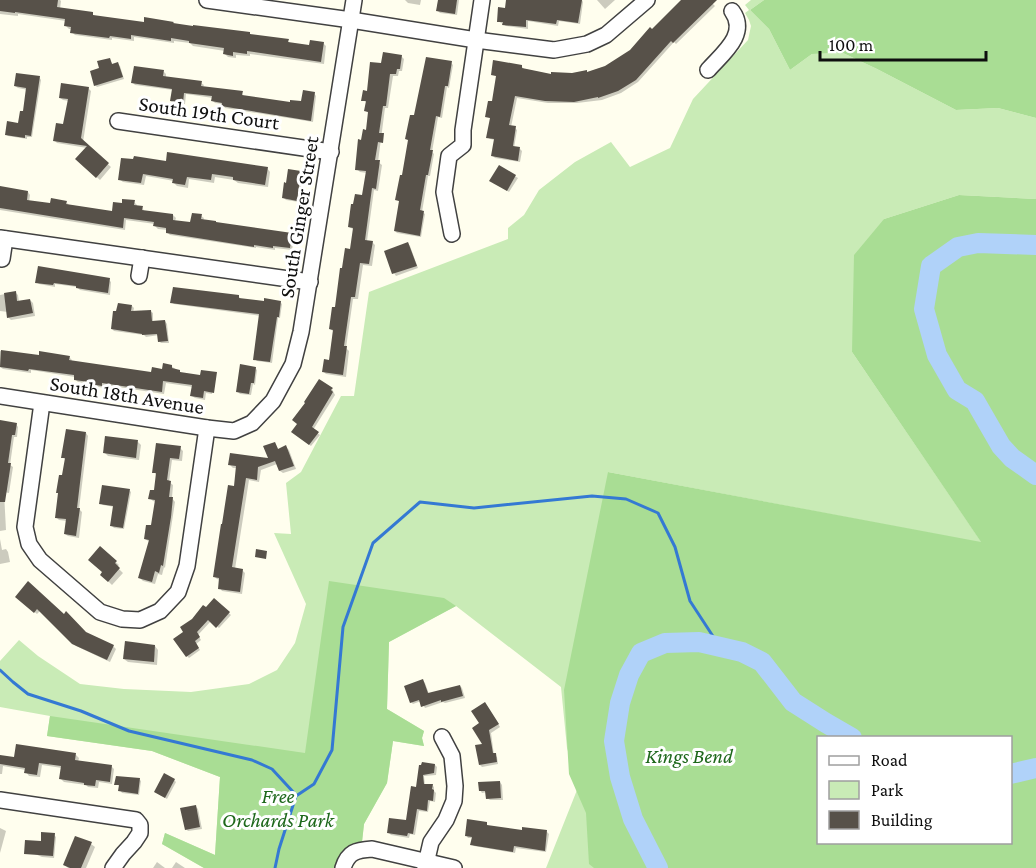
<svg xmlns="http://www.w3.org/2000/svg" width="1036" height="868" font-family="'Crimson Pro',serif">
<rect width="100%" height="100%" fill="#fffeee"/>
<path fill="#c9ebb6" d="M751 0H764L750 10 769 29 790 70 812 54 843 53 877 69 956 110 998 108 1036 118V199L959 195 884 219 852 352 982 543 608 472 818 738V842H1010L1036 868H546L579 785 567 748 561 687 456 606 389 642 387 709 424 731 422 738 424 746 393 741 387 783 364 824 362 842C347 844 338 853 335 868H204L162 844 165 833 215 855 220 777 152 751 47 736 50 716 0 707V661L19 640 38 656 80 684 124 689 191 692 249 684 277 670 295 643 306 604 274 533 291 534 286 483 301 472 341 396H354L369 292 508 239V228L524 215 539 190 575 162 611 142 630 167 670 148 693 99 748 40 751 26 749 20 745 13 749 10 745 5Z"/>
<g fill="#a9dd94" fill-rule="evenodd">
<polygon points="764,0 1036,0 1036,118 998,108 956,110 877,69 843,53 812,54 790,70 769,29 750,10"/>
<path d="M959 195 1036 199V868H594L589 864 586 813 569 774 564 690 608 472 981 542 852 352 854 255 884 219ZM818 738H1010V842H818Z"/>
<path d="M329 581 444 598 456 606 389 642 387 709 424 731 422 738 424 746 393 741 387 783 364 824 362 842C347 844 338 853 335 868H204L162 844 165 833 215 855 220 777 152 751 47 736 50 716 305 753Z"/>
</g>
<g fill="#0003">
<polygon points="0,0 60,0 61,1 60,9 92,14 96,17 145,24 173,23 175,25 249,33 252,36 288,41 291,44 310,46 323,43 326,46 324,64 250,54 250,56 236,55 236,58 228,57 225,54 225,51 193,46 190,43 174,41 174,43 134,37 134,41 112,38 112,40 75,35 72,32 72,29 69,29 66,26 66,21 18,14 18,16 0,14"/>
<polygon points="405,0 421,0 420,5 408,3"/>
<polygon points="440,0 459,0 457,15 440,13 438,11"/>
<polygon points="508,0 582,0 583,2 580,24 559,21 558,26 528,21 528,29 506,26 498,21 506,9"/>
<polygon points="597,0 615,0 605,9"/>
<polygon points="683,0 709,0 715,6 676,44 674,42 638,82 621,93 602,100 577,103 548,103 517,98 511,127 515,128 517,130 514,148 520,149 522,151 520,162 495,158 493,156 495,140 490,139 488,137 491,119 487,116 493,103 497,77 493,74 522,67 524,69 553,75 588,73 606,67 631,51"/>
<polygon points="401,56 404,59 402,71 399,71 398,76 393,76 388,108 385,108 378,162 382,165 378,191 374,190 367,241 372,242 375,245 372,266 363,265 358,299 353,299 346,348 349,351 346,377 326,374 323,371 330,361 333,331 330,329 352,251 355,230 349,227 364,197 367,173 360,172 357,169 362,141 368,131 370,114 366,111 367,103 363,100 369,93 383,65"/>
<polygon points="109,59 113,65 118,64 120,66 124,79 97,87 95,85 101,69"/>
<polygon points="451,63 453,65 449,88 447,87 442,118 438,117 432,152 434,154 430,176 428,176 422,212 425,214 421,237 397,233 395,231 400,202 397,199 403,177 415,117"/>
<polygon points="164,72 166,74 166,78 201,83 204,85 203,87 242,93 244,97 291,103 303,103 314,93 316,96 313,122 225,108 223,104 215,103 213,101 213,98 186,94 185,104 174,103 172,100 173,90 135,85 133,83"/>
<polygon points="39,77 41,80 32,137 27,137 27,139 8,136 6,134 20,124 24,113 28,90 18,88 15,86"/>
<polygon points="88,88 91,91 83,142 111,167 100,180 77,159 87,148 57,143 55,141 65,126 69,101 63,100 60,98"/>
<polygon points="167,162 267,168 270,172 268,187 238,183 234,180 215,177 214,183 189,179 188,188 177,186 174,183 174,181 146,176 144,185 123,182 119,179"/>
<polygon points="499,167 518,178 509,192 493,182"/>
<polygon points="301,172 303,175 299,202 286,200 284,198"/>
<polygon points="0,188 28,192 30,195 29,202 51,205 66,202 69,205 113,212 123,205 134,202 137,205 137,207 142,207 144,211 173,215 176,218 175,221 192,224 201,216 204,218 203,221 291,235 294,238 292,250 275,248 275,250 256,247 256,248 170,235 167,232 168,230 158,229 155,226 155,224 126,220 125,230 0,210"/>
<polygon points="408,243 410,246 418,268 396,276 394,273"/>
<polygon points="109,280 111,282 110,295 80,290 77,287 55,284 55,287 39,284 37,282"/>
<polygon points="0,290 0,295 15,292 18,295 19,302 30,300 33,303 35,316 11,320 8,317 8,312 0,311"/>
<polygon points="239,297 242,300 280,302 282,304 280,318 278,318 272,363 257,361 255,359 261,316 174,304 172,302"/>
<polygon points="132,306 134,308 133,313 150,311 153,313 153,322 165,321 167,324 169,343 161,343 159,341 159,335 146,337 144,335 114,331 112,329"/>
<polygon points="0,351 40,357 69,357 72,360 71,362 152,374 163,370 171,366 183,374 202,377 215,373 212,394 206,393 205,400 195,398 192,396 193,387 166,383 164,394 105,385 104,388 94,386 91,384 78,382 75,379 75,377 31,370 31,373 3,369 0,367"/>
<polygon points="255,368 257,370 255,385 253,384 251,395 240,394 238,392"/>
<polygon points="332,389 335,395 313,430 320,435 311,446 295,434"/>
<polygon points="0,422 16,424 18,427 17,437 14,437 10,465 13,467 9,493 4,492 6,530 0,531"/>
<polygon points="86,433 88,436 79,509 82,512 79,538 68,536 65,534 67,521 59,520 56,517 66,460 62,457"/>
<polygon points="138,442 141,445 139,460 108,456 104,452"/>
<polygon points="275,443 279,451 286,447 289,450 296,469 283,473 280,471 277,464 261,470 259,482 249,480 235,569 242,570 245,573 242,594 222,591 220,588 221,580 217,579 214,576 235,488 238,468 233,468 230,465 270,460"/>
<polygon points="180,448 183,451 182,461 172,460 169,482 173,485 172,498 175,502 165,568 164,567 162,575 158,574 155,584 143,581 140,578 150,542 145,539 153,527 156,502 153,501 150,498 155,492 157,476 154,472"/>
<polygon points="129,490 131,492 124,529 114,528 112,526 115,507 103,505 101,503"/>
<polygon points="0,539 2,550 6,549 8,552 10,562 0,564"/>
<polygon points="100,548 119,565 117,567 123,573 112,585 102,575 104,573"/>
<polygon points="17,597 85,633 113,646 116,649 110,662 76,646 41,610 37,614"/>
<polygon points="214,600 231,615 219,628 211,621 198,635 201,640 196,644 200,650 189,658 187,656 185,632"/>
<polygon points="155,646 158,650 157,665 128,662 124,659"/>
<polygon points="423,681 425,683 429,694 460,686 462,688 465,698 445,703 443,702 425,708 421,701 413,704 411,702"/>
<polygon points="487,706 500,727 491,733 494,755 497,757 498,764 482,767 480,765 485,745 481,724"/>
<polygon points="76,755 79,758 78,762 111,766 114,769 112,784 99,782 98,788 88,787 86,785 64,782 61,779 62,768 42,765 40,777 29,776 26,772 26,770 3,766 2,774 0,774 0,756 16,758"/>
<polygon points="435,765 437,767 436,775 424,776 425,786 432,785 434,787 434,791 436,793 435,802 430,801 428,812 419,811 415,835 410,834 409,838 391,835 389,833 407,822 417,789 420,766"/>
<polygon points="139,779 141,781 139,795 122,793 120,790 121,787 116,784"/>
<polygon points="174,780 176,782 167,799 155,792"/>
<polygon points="500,782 502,785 503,800 490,800 487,798 487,792 482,793 480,790"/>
<polygon points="196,807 198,809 202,829 188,831 186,829"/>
<polygon points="486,824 489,827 523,831 547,832 549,834 546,852 516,848 515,853 474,846 472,844 473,838 468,838 466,835"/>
<polygon points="0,828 6,831 0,853"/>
<polygon points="54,835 56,837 54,858 42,857 28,851"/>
<polygon points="91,844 95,847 86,868 68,868 65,865"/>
<polygon points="157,862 165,868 153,868"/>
<polygon points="176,862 185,868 172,868"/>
</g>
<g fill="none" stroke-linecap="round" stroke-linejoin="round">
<g stroke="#3479d3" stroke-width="3">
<polyline points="0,670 13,682 28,694 81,711 129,731 252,760 272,769 296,795"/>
<polyline points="275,868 279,849 296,796 314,784 332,750 343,627 373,543 420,502 474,508 592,496 626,499 658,513 675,547 690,601 720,647"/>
</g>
<g stroke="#b0d2f9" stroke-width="20">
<polyline points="1036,245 978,243 958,247 931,266 924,309 937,355 957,390 975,401 1001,446 1012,458 1036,475"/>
<polyline points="1010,774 1036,768"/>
<polyline points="658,868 633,819 620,777 614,741 620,703 629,675 641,653 665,643 699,642 742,652 762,662 793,702 826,723 852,738"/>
</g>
</g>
<g fill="#575149">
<polygon points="0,0 58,0 57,7 93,12 93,15 144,22 144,17 174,22 173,23 193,26 193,25 250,32 250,34 289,39 288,42 309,45 310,40 324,42 321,62 247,51 247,54 233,52 233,56 223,54 224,48 189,43 189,41 171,38 171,41 131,35 131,39 110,36 109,38 70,33 71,27 64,26 65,19 15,12 15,13 0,11"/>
<polygon points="438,0 457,0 455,14 436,11"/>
<polygon points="506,0 582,0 578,23 557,20 556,24 526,20 526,27 502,25 503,22 497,22 498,7 505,8"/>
<polygon points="681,0 717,0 673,43 671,41 636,80 618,91 598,98 598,97 574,102 545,101 515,96 509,125 516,126 513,146 520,147 518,161 491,156 494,139 486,138 490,118 485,117 488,101 492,101 496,76 491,75 493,60 522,65 522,68 551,74 551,72 572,73 587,70 587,72 605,66 630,50 650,27 652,29"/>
<polygon points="383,52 402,55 400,69 397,69 396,74 390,74 386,106 383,106 379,133 384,133 383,143 378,142 375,160 380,160 376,189 372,188 365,240 373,241 369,264 360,263 355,297 351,297 344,346 347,346 343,375 322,372 324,359 329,360 333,330 329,329 332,307 335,307 340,268 342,268 345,248 350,249 353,228 348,227 351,204 353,204 355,194 362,195 366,171 355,170 358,139 361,140 363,129 366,130 368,112 364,111 366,101 361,101 363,90 367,91 370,62 381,63"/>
<polygon points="426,57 452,61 448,86 445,86 440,117 436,116 430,150 433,150 428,175 426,175 420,210 424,211 420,236 394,231 399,201 395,200 400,175 402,175 408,140 405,139 410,115 414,115"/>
<polygon points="110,58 112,64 118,62 123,77 94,86 90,71 99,68 97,61"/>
<polygon points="134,66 164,70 163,76 202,81 201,86 243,91 242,95 290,102 290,100 301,101 303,90 315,92 311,121 221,106 222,103 211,101 212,96 184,93 183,103 170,101 172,89 131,83"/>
<polygon points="16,73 40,76 31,136 25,135 25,138 5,135 7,121 18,123 20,111 23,111 26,88 14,86"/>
<polygon points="61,83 89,87 81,138 109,163 96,178 75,159 87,146 53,141 56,123 63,124 68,99 59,98"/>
<polygon points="167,152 268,167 265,185 233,180 233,177 212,174 211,180 187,177 185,185 172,183 173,179 143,174 141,183 118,180 121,158 133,159 134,156 166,161"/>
<polygon points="499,165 516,175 507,191 489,181"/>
<polygon points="288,169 301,171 297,201 282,198 284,182 286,183"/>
<polygon points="0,186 28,191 27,200 50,203 51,198 67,201 66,204 112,211 113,202 122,203 122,199 135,200 134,205 143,206 142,210 173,214 173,220 190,222 192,213 202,214 201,219 216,221 216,222 292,233 290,248 273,246 273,248 254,245 254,247 166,233 166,228 153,226 154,222 124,218 123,228 0,208"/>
<polygon points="408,242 417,266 392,274 384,251"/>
<polygon points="38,266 110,278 108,293 76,288 76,286 54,283 53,285 35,283"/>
<polygon points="173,287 239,295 239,298 264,301 264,298 281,301 279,317 277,317 270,362 253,360 259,314 170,303"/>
<polygon points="16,291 17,301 30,299 33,313 7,318 4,293"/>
<polygon points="118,303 132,305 131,311 151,310 152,321 165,320 168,341 158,342 157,334 142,335 142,334 111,329 113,311 116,311"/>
<polygon points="1,350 39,355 39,351 70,356 69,360 151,372 152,367 162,369 163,363 172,365 172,368 180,370 180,372 200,375 201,370 217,372 214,393 204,391 203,398 190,396 192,385 163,381 162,392 102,383 102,386 90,384 90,382 74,380 74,375 29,369 28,371 0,367"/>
<polygon points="240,364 256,367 254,383 251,383 249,394 236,392"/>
<polygon points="319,379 333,388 331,390 333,392 312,427 319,432 309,445 291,432 297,424 292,420 305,403 304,402"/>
<polygon points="0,420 17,423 15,435 12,435 8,463 11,463 5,502 0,502"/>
<polygon points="66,429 86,432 77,508 80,508 76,536 64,534 66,519 55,518 58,493 56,493 59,475 62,475 65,458 61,458"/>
<polygon points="105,436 138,440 136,458 103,453"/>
<polygon points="275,442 278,449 286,445 294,466 279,471 275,461 258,467 257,480 246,478 232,567 243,569 240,592 218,589 219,578 213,577 221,524 222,524 228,485 234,486 236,466 228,465 230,453 268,458 263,446"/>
<polygon points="156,443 181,446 179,459 170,458 167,480 171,481 169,497 173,497 171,517 163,566 161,565 159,573 155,571 152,582 138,578 149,540 144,539 146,525 151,525 155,500 148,499 150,490 154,490 156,473 152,473"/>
<polygon points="102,485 130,489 123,528 110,526 113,506 99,504"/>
<polygon points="100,546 117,561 115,563 120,568 108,582 100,575 102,572 88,560"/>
<polygon points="256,549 267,551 266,559 255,557"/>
<polygon points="28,581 64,614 66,611 86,632 114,645 107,660 72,644 37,609 34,613 15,597"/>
<polygon points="214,598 230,612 216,628 208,620 197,632 200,637 195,641 199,648 186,657 173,639 183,632 180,627 192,619 203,605 206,607"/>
<polygon points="125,641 155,645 154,662 123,659"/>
<polygon points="423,679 428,693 460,685 463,696 441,702 441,700 421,707 419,700 410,703 404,686"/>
<polygon points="485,702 499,724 489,730 493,753 496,753 497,762 479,765 475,745 482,744 472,728 479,723 471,711"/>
<polygon points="16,744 76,753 75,760 112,765 110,782 96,780 95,786 84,785 84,783 59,779 61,766 39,763 37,775 24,773 25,768 0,764 0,755 14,757"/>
<polygon points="422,762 435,764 434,773 423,775 424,784 433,784 432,789 434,790 433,801 428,800 427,811 417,809 413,834 408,833 407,836 387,833 389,818 406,820 411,786 416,787 419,765 421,765"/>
<polygon points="164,773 175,779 165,798 154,792"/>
<polygon points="116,776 140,778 138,794 118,791 119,785 114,785"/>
<polygon points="500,781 501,798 486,799 485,791 479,791 478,782"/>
<polygon points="196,805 200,827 185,830 180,808"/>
<polygon points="467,819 487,822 487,825 522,830 522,827 547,830 545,851 514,846 513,852 470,845 472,837 465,836"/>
<polygon points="41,832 55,833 53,856 24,854 25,840 41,841"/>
<polygon points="75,836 92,842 81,868 70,868 63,865"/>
</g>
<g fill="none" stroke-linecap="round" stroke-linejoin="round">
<g stroke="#414141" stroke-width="18">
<g id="minor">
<polyline points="207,0 351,20 476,40 554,50 587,44 606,35 647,0"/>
<path d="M708 70C722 54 749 34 732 11"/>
<polyline points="118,121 331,152"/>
<polyline points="452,234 444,192 449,156 463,145 463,130 482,0"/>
<polyline points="0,238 310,282"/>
<polyline points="2,259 5,239"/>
<polyline points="139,276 142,258"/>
<polyline points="0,396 207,428 234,431 252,423 273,401 293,364 301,332 354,0"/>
<polyline points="42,403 25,527 29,544 40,560 100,612 122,619 140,620 160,611 178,592 187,566 207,428"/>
<polyline points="0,800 136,820 140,825 140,833 134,842 123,854 113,868"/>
<path d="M343 868C348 852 356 850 372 849L454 868"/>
<polyline points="425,868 431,842 446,820 454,801 455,786 452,756 442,737"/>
</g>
</g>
<use href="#minor" stroke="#fff" stroke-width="15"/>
</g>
<g text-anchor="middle" stroke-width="6" stroke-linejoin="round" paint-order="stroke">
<g font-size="21" fill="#0e0e0e" stroke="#fff">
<text transform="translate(209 113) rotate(8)" y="7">South 19th Court</text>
<text transform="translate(299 217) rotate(-81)" y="7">South Ginger Street</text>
<text transform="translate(127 395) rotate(9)" y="7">South 18th Avenue</text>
</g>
<g font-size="21" font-style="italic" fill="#1e681b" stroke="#fff">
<text x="689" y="763">Kings Bend</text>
<text x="278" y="803">Free<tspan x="278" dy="24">Orchards Park</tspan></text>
</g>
</g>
<rect x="817" y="736" width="195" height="108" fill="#ffffff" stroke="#9f9f9f" stroke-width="1.5"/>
<rect x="829" y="756" width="30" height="9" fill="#ffffff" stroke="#9f9f9f" stroke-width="1.5"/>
<text x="871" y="766" font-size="18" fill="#0e0e0e">Road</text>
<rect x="829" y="781" width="30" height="18" fill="#c9ebb6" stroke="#9f9f9f" stroke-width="1.5"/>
<text x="871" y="796" font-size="18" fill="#0e0e0e">Park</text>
<rect x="829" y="811" width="30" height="18" fill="#575149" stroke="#9f9f9f" stroke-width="1.5"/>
<text x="871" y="826" font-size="18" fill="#0e0e0e">Building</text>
<path d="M820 51v9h166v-9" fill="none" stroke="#0e0e0e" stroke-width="3"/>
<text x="829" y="51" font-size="18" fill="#0e0e0e" stroke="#ffffff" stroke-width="4.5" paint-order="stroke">100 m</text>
</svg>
